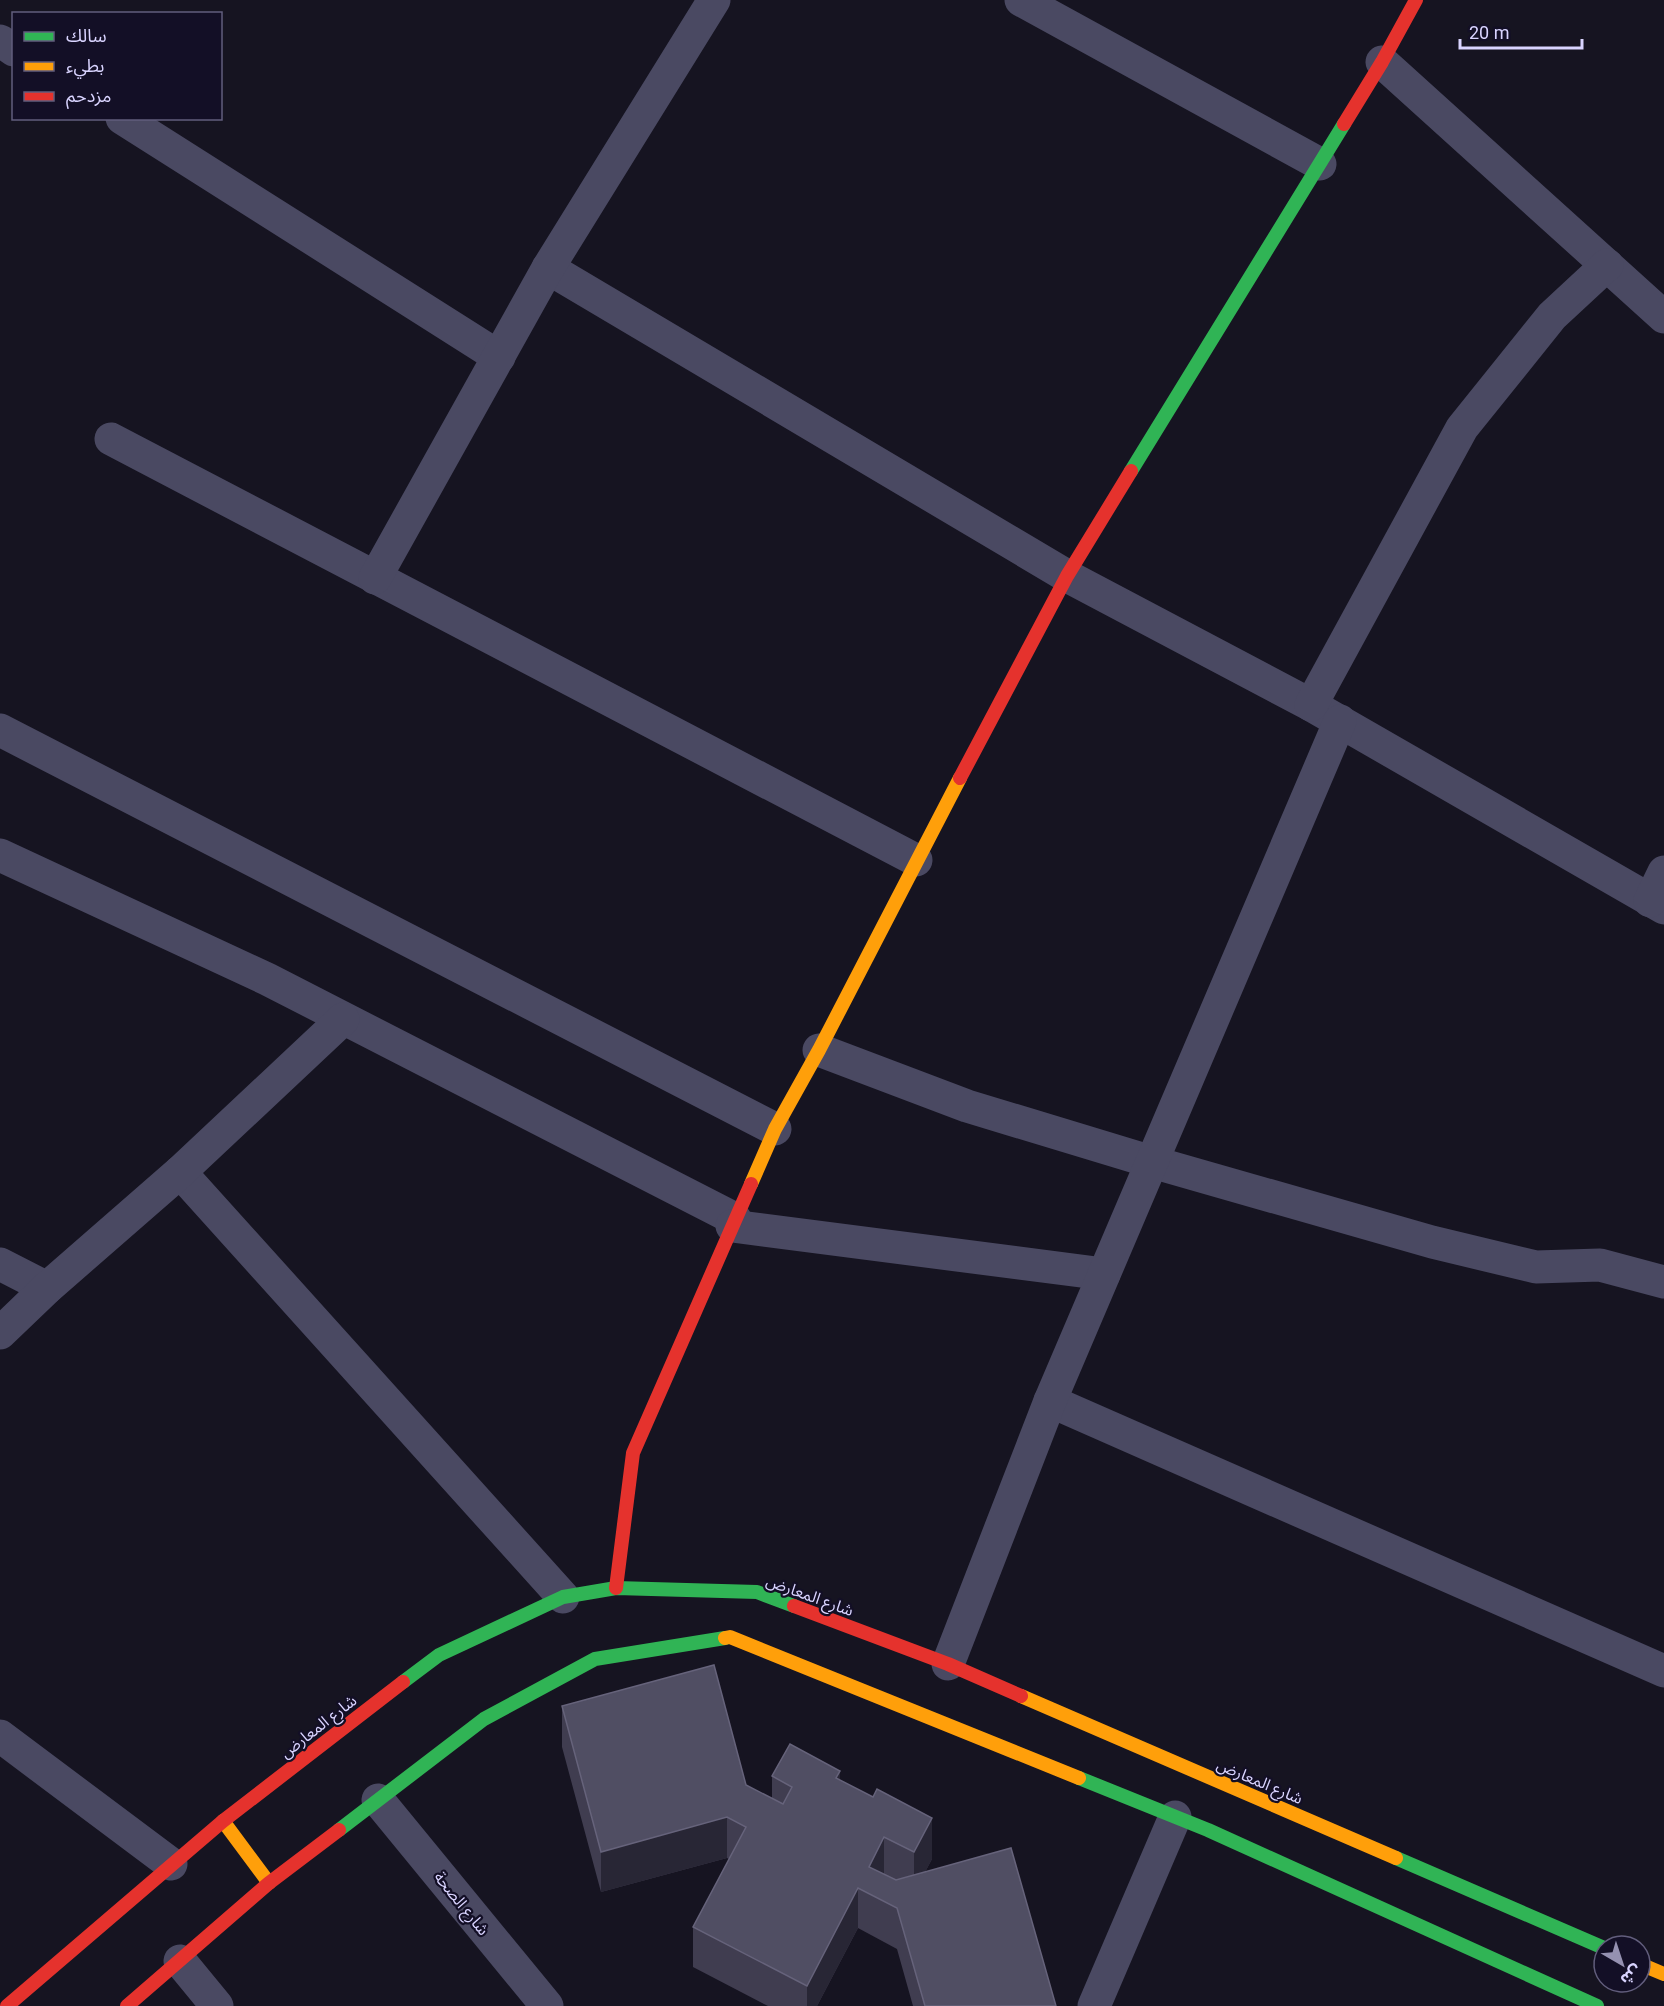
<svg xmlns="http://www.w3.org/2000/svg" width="1664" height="2006" font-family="Roboto,'Noto Sans Arabic',sans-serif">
<rect width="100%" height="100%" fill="#161421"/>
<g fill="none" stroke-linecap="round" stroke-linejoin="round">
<g stroke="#4a4962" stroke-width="33">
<polyline points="1021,0 1320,164"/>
<polyline points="0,41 14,50"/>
<polyline points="1382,62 1664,317"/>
<polyline points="122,118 499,357"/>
<polyline points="548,268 1067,576 1311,705 1664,908"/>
<polyline points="111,439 916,860"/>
<polyline points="375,578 548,268 714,0"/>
<polyline points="1311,705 1462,428 1552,316 1607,265"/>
<polyline points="0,730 775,1129"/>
<polyline points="0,855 267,979 735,1219"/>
<polyline points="1650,901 1664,872"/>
<polyline points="819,1050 967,1106 1152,1162 1432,1242 1536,1267 1600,1265 1664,1282"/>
<polyline points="180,1172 563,1597"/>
<polyline points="732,1226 1104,1274"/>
<polyline points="0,1264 47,1288"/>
<polyline points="0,1333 47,1288 180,1172 343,1019"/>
<polyline points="1050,1401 1664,1671"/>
<polyline points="948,1664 1050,1401 1340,721"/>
<polyline points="0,1736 171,1864"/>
<polyline points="378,1800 547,2006"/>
<polyline points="180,1961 217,2006"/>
<polyline points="1094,2006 1175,1817"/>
</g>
<g stroke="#30b455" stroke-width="14">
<polyline points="1131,471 1344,124"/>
<polyline points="403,1682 439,1655 563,1597 616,1588 757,1592 794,1606"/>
<polyline points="1079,1778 1208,1830 1597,2006"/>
<polyline points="339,1830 484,1719 595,1659 725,1638"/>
<polyline points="1396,1858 1604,1948"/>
</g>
<g stroke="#ff9f0a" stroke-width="14">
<polyline points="751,1184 775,1129 819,1050 960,778"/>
<polyline points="725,1638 730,1637 1079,1778"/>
<polyline points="1021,1696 1396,1858"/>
<polyline points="223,1821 269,1883"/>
<polyline points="1640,1964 1664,1974"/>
</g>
<g stroke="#e5322d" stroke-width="14">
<polyline points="1344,124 1382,62 1416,0"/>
<polyline points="960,778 1067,576 1131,471"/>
<polyline points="616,1588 633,1453 751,1184"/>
<polyline points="794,1606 948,1664 1021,1696"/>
<polyline points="7,2006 223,1821 403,1682"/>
<polyline points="127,2006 269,1883 339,1830"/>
</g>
</g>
<polygon fill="#403d50" points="562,1706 746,1785 772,1799 772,1776 840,1780 932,1859 925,1872 1056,2006 913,2006 897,1949 858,1928 817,2006 768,2006 693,1967 693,1927 729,1859 727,1858 601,1892 562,1747"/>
<g fill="#282635">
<polygon points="840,1771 840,1811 836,1778"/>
<polygon points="727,1817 727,1858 601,1892 601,1852"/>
<polygon points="932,1818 932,1859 914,1893 914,1852"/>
<polygon points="884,1837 884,1878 869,1867"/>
<polygon points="858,1888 858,1928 817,2006 807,2006 807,1986"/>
</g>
<polygon fill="#504e63" stroke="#66637b" stroke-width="1.5" points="714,1665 746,1785 783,1804 792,1787 772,1776 790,1744 840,1771 836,1778 873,1797 877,1789 932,1818 914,1852 884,1837 869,1867 896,1880 1011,1848 1056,2006 925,2006 897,1908 858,1888 807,1986 693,1927 746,1827 727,1817 601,1852 562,1706"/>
<g text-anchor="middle" stroke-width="4.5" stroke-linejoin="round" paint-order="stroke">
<g font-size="16" fill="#d9d4ff" stroke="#130f26">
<text transform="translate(810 1595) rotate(20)" y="6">شارع المعارض</text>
<text transform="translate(318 1726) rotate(-38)" y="6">شارع المعارض</text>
<text transform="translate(1260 1781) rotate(23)" y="6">شارع المعارض</text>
<text transform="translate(462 1903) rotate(51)" y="6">شارع الصحة</text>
</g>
</g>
<rect x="12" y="12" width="210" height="108" fill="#130f26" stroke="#625e7d" stroke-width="1.5"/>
<rect x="24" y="32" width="30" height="9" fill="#30b455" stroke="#625e7d" stroke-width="1.5"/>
<text x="66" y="42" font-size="18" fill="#d9d4ff">سالك</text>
<rect x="24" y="62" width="30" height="9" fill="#ff9f0a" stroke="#625e7d" stroke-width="1.5"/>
<text x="66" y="72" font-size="18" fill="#d9d4ff">بطيء</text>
<rect x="24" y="92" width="30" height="9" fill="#e5322d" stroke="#625e7d" stroke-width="1.5"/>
<text x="66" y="102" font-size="18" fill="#d9d4ff">مزدحم</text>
<g transform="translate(1622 1964) rotate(141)"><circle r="28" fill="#130f26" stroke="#625e7d" stroke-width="1.5"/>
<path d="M0-4.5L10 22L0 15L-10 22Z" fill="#9591b1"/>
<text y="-9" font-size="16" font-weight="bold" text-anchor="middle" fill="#d9d4ff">ش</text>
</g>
<path d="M1460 39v9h122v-9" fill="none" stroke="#d9d4ff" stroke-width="3"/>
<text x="1469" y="39" font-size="18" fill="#d9d4ff" stroke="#130f26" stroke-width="4.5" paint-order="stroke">20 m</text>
</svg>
